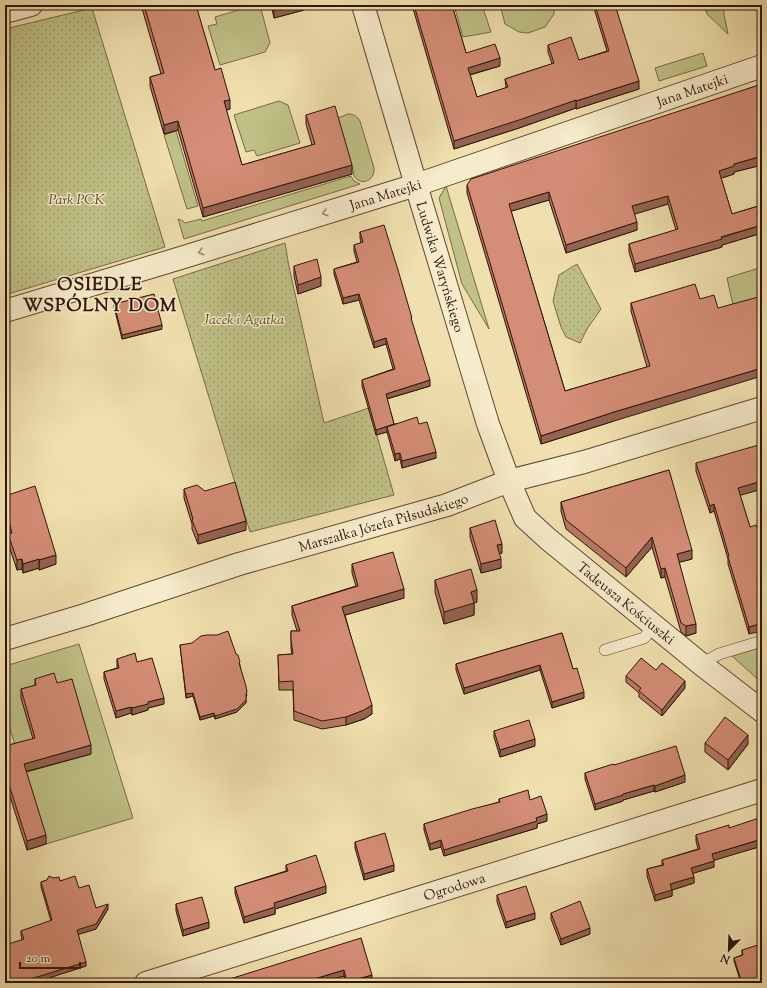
<svg xmlns="http://www.w3.org/2000/svg" width="767" height="988" font-family="'Sorts Mill Goudy',serif">
<defs>
<pattern id="park-dots" width="8" height="8" patternUnits="userSpaceOnUse"><rect width="8" height="8" fill="#c0c187"/><path d="M2 2h.1M6 6h.1" fill="none" stroke="#a5a573" stroke-width="1.8" stroke-linecap="round"/></pattern>
</defs>
<rect width="100%" height="100%" fill="#f1e0af"/>
<filter id="stains"><feTurbulence type="fractalNoise" baseFrequency=".005" numOctaves="4"/><feColorMatrix values="0 0 0 0 .2 0 0 0 0 .09 0 0 0 0 .02 0 0 0 .5 -.17"/></filter>
<radialGradient id="worn" r=".72"><stop offset=".6" stop-color="#630" stop-opacity="0"/><stop offset="1" stop-color="#630" stop-opacity=".3"/></radialGradient>
<g fill="#c0c187" stroke="#786a48">
<polygon points="256,5 260,5 270,43 265,52 220,65 208,26 217,24 215,17"/>
<polygon points="454,5 482,5 491,32 463,37"/>
<polygon points="500,5 554,5 554,14 545,27 528,33 519,32 505,24"/>
<polygon points="704,5 724,5 724,14 728,34 707,14"/>
<polygon points="703,53 707,66 659,81 655,68"/>
<polygon points="279,101 288,105 300,143 257,156 254,150 246,152 234,115"/>
<path d="M348 114C354 114 357 116 360 121L374 168C375 182 359 187 353 174L354 173 338 118Z"/>
<polygon points="176,131 198,206 187,209 164,135"/>
<polygon points="351,176 354,181 360,184 184,239 178,219 183,221 185,223 201,219 202,221"/>
<polygon points="446,186 489,329 462,284 439,198"/>
<polygon points="762,267 762,301 733,305 727,278"/>
<polygon points="79,644 133,818 46,844 5,713 5,666"/>
<polygon points="762,647 762,683 732,656"/>
</g>
<g fill="url(#park-dots)" stroke="#786a48">
<polygon points="92,8 165,247 5,295 5,29"/>
<polygon points="285,243 289,267 324,423 369,408 394,495 250,532 173,279"/>
<polygon points="577,264 601,309 587,329 580,343 566,337 561,327 553,301 559,275"/>
</g>
<g fill="none" stroke-linecap="round" stroke-linejoin="round">
<g stroke="#604732" stroke-width="12">
<g id="service">
<polyline points="605,650 644,638 654,626"/>
<polyline points="701,664 719,654 762,641"/>
</g>
</g>
<g stroke="#604732" stroke-width="24">
<g id="minor">
<path id="s1" d="M363 5 416 185 488 424 509 481 584 462 762 408"/>
<polyline points="5,12 31,5"/>
<path id="s2" d="M5 311 184 257 416 185 762 66"/>
<path id="s3" d="M146 983 762 790"/>
</g>
</g>
<g stroke="#604732" stroke-width="24">
<g id="tertiary">
<path id="s4" d="M5 639 85 615 239 564 447 505 509 481 525 518 548 539 701 664 762 711"/>
</g>
</g>
<use href="#service" stroke="#f6ebcb" stroke-width="11"/>
<use href="#minor" stroke="#f6ebcb" stroke-width="22"/>
<use href="#tertiary" stroke="#f6ebcb" stroke-width="22"/>
</g>
<g fill="#b67965" stroke="#2f1408">
<polygon points="141,5 214,5 197,10 215,70 230,109 226,110 242,165 312,145 306,124 306,115 352,174 203,217 178,130 164,134 150,86 150,77 161,74"/>
<polygon points="271,5 304,5 304,10 274,18"/>
<polygon points="412,5 452,5 466,53 500,66 470,75 477,97 506,88 505,79 552,64 548,52 548,45 579,60 607,51 593,5 615,5 639,89 576,109 576,108 519,128 454,149"/>
<polygon points="762,84 762,165 734,172 734,174 721,178 732,214 762,205 762,233 722,245 722,247 635,272 629,252 629,244 676,230 668,204 634,214 637,230 566,253 549,200 511,211 565,391 647,367 631,311 631,303 700,299 614,421 541,444 467,193 467,185"/>
<polygon points="360,232 412,323 430,386 387,399 394,424 419,424 436,458 402,468 400,459 395,461 387,432 376,435 362,386 362,380 393,369 386,344 374,348 359,300 343,304 334,274 334,269 357,262 354,251 354,245 361,243 360,238"/>
<polygon points="294,266 321,286 298,294 294,276"/>
<polygon points="114,304 162,329 122,339 114,307"/>
<polygon points="696,463 762,489 740,495 750,527 749,634 728,564 728,559 714,511 710,513 696,471"/>
<polygon points="669,470 692,559 679,562 696,633 686,636 681,632 665,577 661,578 652,547 626,577 566,529 561,511 561,502"/>
<polygon points="184,489 246,530 198,544 192,529 192,524 184,498"/>
<polygon points="5,496 56,564 39,570 39,568 23,573 22,569 17,570 8,543 8,534 9,534 8,527 8,523 5,514"/>
<polygon points="470,528 502,553 499,554 501,568 481,573 470,537"/>
<polygon points="352,564 404,598 345,615 372,714 364,719 346,725 322,729 294,720 293,690 279,690 278,655 292,654 291,649 291,631 297,631 292,615 292,606 356,586 352,573"/>
<polygon points="435,580 477,602 474,603 474,615 444,624 435,592"/>
<polygon points="562,633 573,669 584,698 552,708 540,670 464,694 456,670 456,664"/>
<polygon points="180,645 236,654 240,665 240,666 247,696 246,697 246,703 237,712 215,719 214,716 200,720 193,696 186,698"/>
<polygon points="117,659 137,662 164,704 148,708 148,710 132,715 131,713 116,718 104,679 104,672 117,668"/>
<polygon points="656,670 685,688 662,716 639,697 639,693 626,682 626,676"/>
<polygon points="35,679 57,683 91,754 26,772 46,844 27,850 5,781 5,746 33,739 21,698 21,689 35,686"/>
<polygon points="494,731 535,746 500,757 494,737"/>
<polygon points="705,743 748,744 728,770 705,752"/>
<polygon points="614,765 685,782 655,792 654,791 623,800 623,801 595,810 585,779 585,773"/>
<polygon points="499,799 530,800 547,821 537,824 537,828 444,856 441,847 430,850 424,830 424,824 499,802"/>
<polygon points="729,828 762,846 713,860 714,867 693,873 694,883 672,890 672,896 655,901 647,876 647,869 662,865 662,860 698,849 696,841 696,835"/>
<polygon points="355,842 394,871 364,880 355,848"/>
<polygon points="286,865 326,893 275,909 275,914 244,923 235,893 235,887 286,871"/>
<polygon points="53,878 79,888 96,908 108,909 96,929 78,934 86,966 33,983 5,983 22,940 21,935 21,931 51,921 41,887 41,882"/>
<polygon points="497,895 535,919 506,928 497,902"/>
<polygon points="176,904 209,928 183,936 176,911"/>
<polygon points="551,913 590,934 561,945 551,919"/>
<polygon points="361,938 372,980 363,983 346,983 344,976 319,983"/>
<polygon points="742,950 762,983 741,983 734,961 734,958 742,955"/>
</g>
<g fill="#946353" stroke="#2f1408">
<polygon points="194,5 214,5 194,11"/>
<polygon points="288,5 304,5 304,10 274,18 274,9"/>
<polygon points="500,58 500,66 468,75 468,68"/>
<polygon points="639,81 639,89 576,109 576,101"/>
<polygon points="230,100 230,109 224,111 224,101"/>
<polygon points="576,100 576,108 519,128 454,149 454,141"/>
<polygon points="178,121 178,130 164,134 164,125"/>
<polygon points="762,156 762,165 734,172 734,174 719,179 719,171 734,164"/>
<polygon points="352,165 352,174 203,217 203,208"/>
<polygon points="549,192 549,200 509,212 509,204"/>
<polygon points="668,196 668,204 632,215 632,206"/>
<polygon points="637,222 637,230 566,253 566,245"/>
<polygon points="762,225 762,233 722,245 722,247 635,272 635,264"/>
<polygon points="321,277 321,286 298,294 298,285"/>
<polygon points="359,294 359,300 343,304 343,298"/>
<polygon points="162,325 162,329 122,339 122,335"/>
<polygon points="386,338 386,344 374,348 374,342"/>
<polygon points="762,368 762,376 614,421 541,444 541,436 614,412"/>
<polygon points="430,380 430,386 386,399 386,394"/>
<polygon points="394,424 387,427 387,432 376,435 376,430"/>
<polygon points="436,452 436,458 402,468 402,461"/>
<polygon points="400,453 400,459 395,461 395,454"/>
<polygon points="762,481 762,489 738,496 738,488"/>
<polygon points="714,504 714,511 710,513 710,506"/>
<polygon points="246,521 246,530 198,544 198,535"/>
<polygon points="652,537 652,547 626,577 626,568"/>
<polygon points="502,544 502,553 497,555 497,545"/>
<polygon points="692,550 692,559 677,563 677,554"/>
<polygon points="56,555 56,564 39,570 39,560"/>
<polygon points="22,559 22,569 17,570 17,560"/>
<polygon points="39,559 39,568 23,573 23,564"/>
<polygon points="501,559 501,568 481,573 481,564"/>
<polygon points="665,568 665,577 661,578 661,569"/>
<polygon points="404,589 404,598 342,616 342,607"/>
<polygon points="477,590 477,602 474,603 474,615 444,624 444,612 471,592"/>
<polygon points="762,623 762,631 749,634 749,627"/>
<polygon points="696,624 696,633 686,636 686,626"/>
<polygon points="540,665 540,670 464,694 464,688"/>
<polygon points="685,681 685,688 662,716 662,710"/>
<polygon points="584,692 584,698 552,708 552,702"/>
<polygon points="193,693 193,696 186,698 186,694"/>
<polygon points="164,698 164,704 148,708 148,710 132,715 132,708 148,702"/>
<polygon points="246,700 246,703 237,712 215,719 215,716"/>
<polygon points="372,705 372,714 364,719 346,725 346,717"/>
<polygon points="131,707 131,713 116,718 116,711"/>
<polygon points="214,713 214,716 200,720 200,717"/>
<polygon points="748,735 748,744 728,770 728,760"/>
<polygon points="535,739 535,746 500,757 500,750"/>
<polygon points="91,745 91,754 24,772 24,764"/>
<polygon points="685,775 685,782 655,792 655,786"/>
<polygon points="654,785 654,791 623,800 623,801 595,810 595,804 623,794"/>
<polygon points="547,814 547,821 537,824 537,828 444,856 444,850"/>
<polygon points="46,835 46,844 27,850 27,841"/>
<polygon points="762,839 762,846 712,861 712,854"/>
<polygon points="441,840 441,847 430,850 430,844"/>
<polygon points="714,861 714,867 691,874 691,868"/>
<polygon points="394,865 394,871 364,880 364,874"/>
<polygon points="694,877 694,883 672,890 672,896 655,901 655,895 670,884"/>
<polygon points="326,886 326,893 275,909 275,914 244,923 244,917 274,903"/>
<polygon points="108,904 108,909 96,929 77,935 77,930"/>
<polygon points="535,913 535,919 506,928 506,922"/>
<polygon points="209,922 209,928 183,936 183,930"/>
<polygon points="590,928 590,934 561,945 561,939"/>
<polygon points="86,962 86,966 33,983 17,983"/>
<polygon points="344,970 344,976 319,983 311,983 311,980"/>
<polygon points="372,975 372,980 363,983 347,983 347,982"/>
</g>
<g fill="#d48d76" stroke="#2f1408">
<polygon points="144,5 196,5 215,70 221,68 230,100 224,101 242,165 315,144 306,115 335,106 352,165 203,208 178,121 164,125 150,77 164,73"/>
<polygon points="273,5 288,5 274,9"/>
<polygon points="414,5 452,5 466,53 495,44 500,58 468,68 477,97 508,87 505,79 554,63 548,45 571,37 579,60 609,51 595,5 615,5 639,81 576,101 576,100 519,120 454,141"/>
<polygon points="762,84 762,156 734,164 734,166 719,171 732,214 762,205 762,225 721,237 722,239 635,264 629,244 678,229 668,196 632,206 637,222 566,245 549,192 509,204 565,391 650,366 631,303 695,284 700,299 714,295 718,308 762,296 762,368 614,412 541,436 467,185 471,179"/>
<polygon points="384,225 398,270 412,318 411,318 430,380 386,394 394,424 376,430 362,380 395,369 386,338 374,342 359,294 343,298 334,269 359,262 354,245 363,242 360,232"/>
<polygon points="317,259 321,277 298,285 294,266"/>
<polygon points="154,294 162,325 122,335 114,304"/>
<polygon points="417,417 419,424 427,422 436,452 402,461 400,453 395,454 387,427"/>
<polygon points="762,444 762,481 738,488 750,527 756,525 762,544 762,623 749,627 728,557 729,556 714,504 710,506 696,463"/>
<polygon points="669,470 692,550 677,554 696,624 686,626 681,623 665,568 661,569 652,537 626,568 566,520 561,502"/>
<polygon points="235,482 246,521 198,535 192,520 193,519 184,489 197,485 205,491"/>
<polygon points="35,486 56,555 39,560 39,559 23,564 22,559 17,560 8,534 12,533 8,518 9,517 5,504 5,496"/>
<polygon points="495,520 502,544 497,545 501,559 481,564 470,528"/>
<polygon points="393,552 404,589 342,607 372,705 364,710 346,717 322,721 294,711 293,681 279,682 278,655 293,654 291,640 291,631 300,631 292,606 358,586 352,564"/>
<polygon points="471,569 477,590 471,592 474,603 444,612 435,580"/>
<polygon points="228,631 236,654 238,655 240,662 239,663 246,686 247,692 246,694 246,700 237,709 215,716 214,713 200,717 193,693 186,694 180,645 192,643 201,636 207,635 217,635"/>
<polygon points="562,633 573,669 577,668 584,692 552,702 540,665 464,688 456,664"/>
<polygon points="135,653 137,662 152,658 164,698 148,702 148,704 132,708 131,707 116,711 104,672 119,668 117,659"/>
<polygon points="641,658 656,670 662,663 685,681 662,710 639,691 641,688 626,676"/>
<polygon points="54,673 57,683 72,679 91,745 24,764 46,835 27,841 5,772 5,746 35,738 21,689 36,685 35,679"/>
<polygon points="725,717 748,735 728,760 705,743"/>
<polygon points="529,720 535,739 500,750 494,731"/>
<polygon points="676,746 685,775 655,786 654,785 623,794 623,795 595,804 585,773 613,764 614,765"/>
<polygon points="528,790 530,800 541,796 547,814 536,818 537,821 444,850 441,840 430,844 424,824 472,809 500,802 499,799"/>
<polygon points="762,817 762,839 712,854 714,861 691,868 694,877 670,884 672,890 655,895 647,869 664,865 662,860 700,849 696,835 729,825 729,828"/>
<polygon points="385,833 394,865 364,874 355,842"/>
<polygon points="316,855 326,886 274,903 275,907 244,917 235,887 288,871 286,865"/>
<polygon points="49,876 53,878 59,877 60,881 75,876 79,888 89,885 96,908 108,904 96,924 77,930 86,962 17,983 5,983 5,945 24,939 21,931 52,920 41,882 47,880"/>
<polygon points="526,886 535,913 506,922 497,895"/>
<polygon points="202,897 209,922 183,930 176,904"/>
<polygon points="580,901 590,928 561,939 551,913"/>
<polygon points="361,938 372,975 347,982 344,970 311,980 312,983 217,983"/>
<polygon points="758,945 762,956 762,983 742,983 734,958 743,955 742,950"/>
</g>
<defs><path id="oneway-chevron" d="M-2-3.5L2.5 0L-2 3.5" fill="none" stroke-width="1.6" stroke-linecap="round" stroke-linejoin="round"/></defs>
<g stroke="#9c8a73">
<use href="#oneway-chevron" transform="translate(325 213) rotate(163)"/>
<use href="#oneway-chevron" transform="translate(201 252) rotate(163)"/>
</g>
<g text-anchor="middle" stroke-width="3" stroke-linejoin="round" paint-order="stroke">
<g font-size="14" fill="#2f1408" stroke="#f6ebcb">
<text dy="5" stroke="none"><textPath href="#s2" startOffset="722">Jana Matejki</textPath></text>
<text dy="5" stroke="none"><textPath href="#s2" startOffset="398">Jana Matejki</textPath></text>
<text dy="5" stroke="none"><textPath href="#s1" startOffset="273">Ludwika Waryńskiego</textPath></text>
<text dy="5" stroke="none"><textPath href="#s4" startOffset="396">Marszałka Józefa Piłsudskiego</textPath></text>
<text dy="5" stroke="none"><textPath href="#s4" startOffset="701">Tadeusza Kościuszki</textPath></text>
<text dy="5" stroke="none"><textPath href="#s3" startOffset="323">Ogrodowa</textPath></text>
</g>
<g font-size="14" font-style="italic" fill="#5a482e" stroke="#f6ebcb">
<text x="77" y="204">Park PCK</text>
<text x="244" y="324">Jacek i Agatka</text>
</g>
<g font-size="18" font-weight="bold" letter-spacing="1" fill="#2f1408" stroke="#f6ebcb">
<text x="100" y="290">OSIEDLE<tspan x="100" dy="21">WSPÓLNY DOM</tspan></text>
</g>
</g>
<rect width="767" height="988" fill="none" stroke="#f1e0af" stroke-width="20"/>
<rect x="6" y="6" width="755" height="976" fill="none" stroke="#2f1408" stroke-width="2"/>
<rect x="10" y="10" width="747" height="968" fill="none" stroke="#2f1408"/>
<g transform="translate(729 950) rotate(203)" stroke="#f6ebcb" stroke-width="3" paint-order="stroke">
<path d="M0-3L7 15L0 10L-7 15Z" fill="#2f1408"/>
<text y="-6" font-size="11" font-weight="bold" text-anchor="middle" fill="#2f1408">N</text>
</g>
<path d="M20 962v6h60v-6" fill="none" stroke="#2f1408" stroke-width="2"/>
<text x="26" y="962" font-size="12" fill="#2f1408" stroke="#f6ebcb" stroke-width="3" paint-order="stroke">20 m</text>
<rect width="100%" height="100%" filter="url(#stains)"/>
<rect width="100%" height="100%" fill="url(#worn)"/>
</svg>
